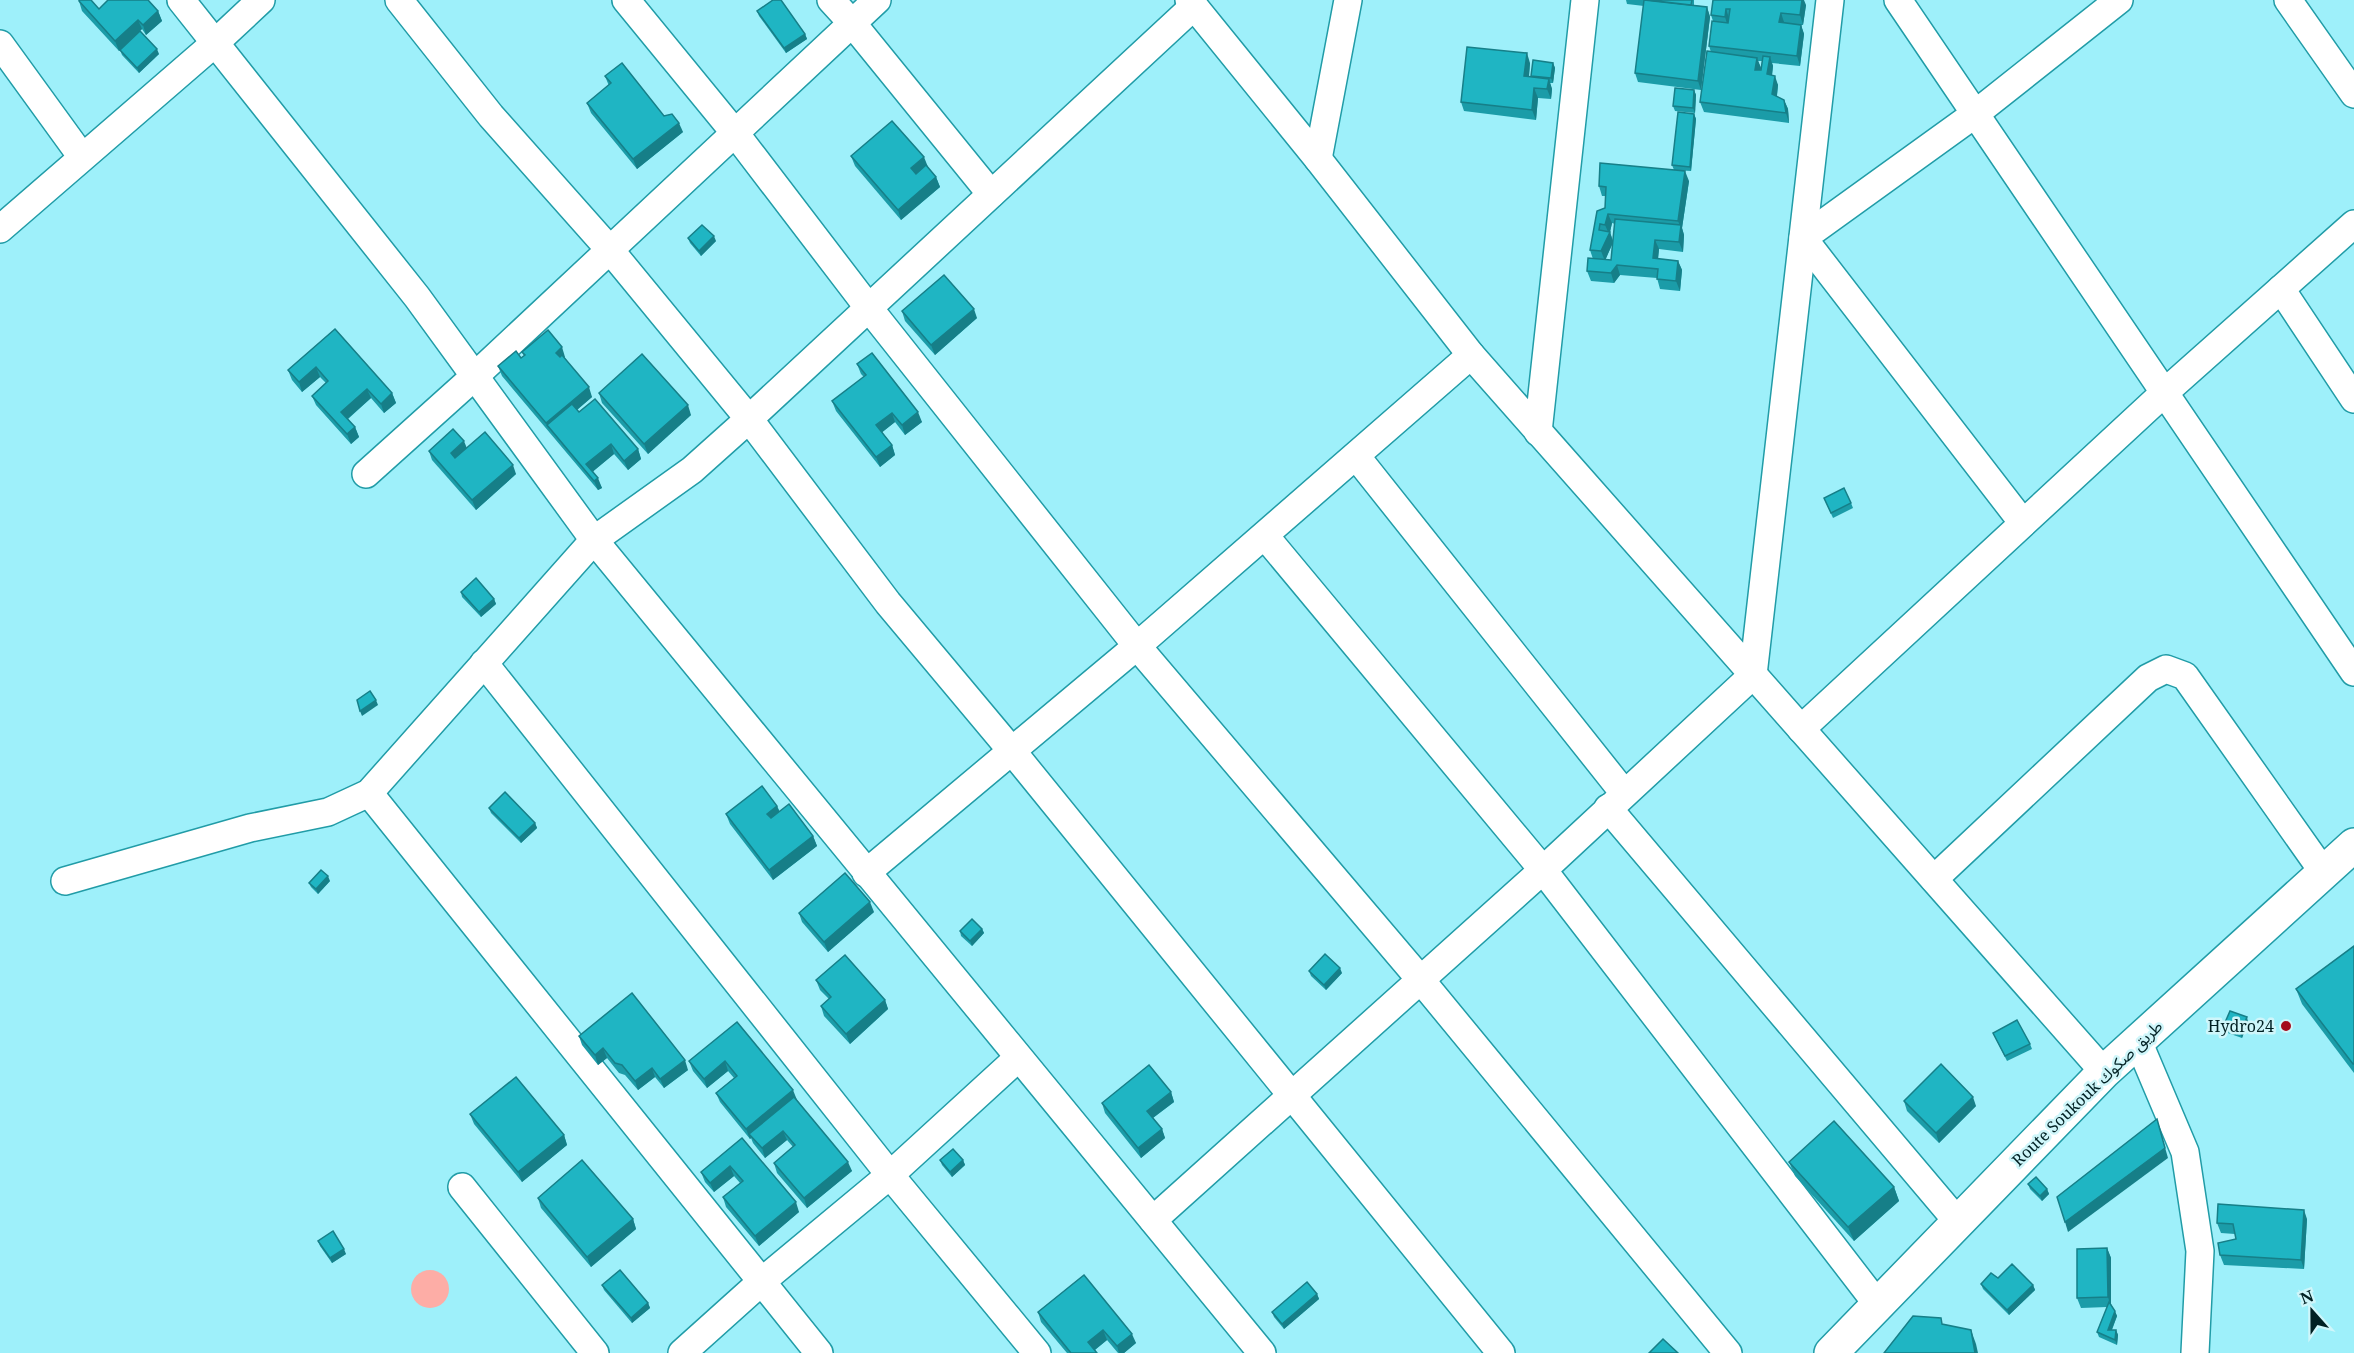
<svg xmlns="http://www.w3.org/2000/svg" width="2354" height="1353" font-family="'Noto Serif','Noto Sans Arabic',serif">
<rect width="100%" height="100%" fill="#9ef0fa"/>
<circle fill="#fdada6" cx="430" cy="1289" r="19"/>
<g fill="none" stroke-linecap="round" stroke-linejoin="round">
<g stroke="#219ca7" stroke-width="30">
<g id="minor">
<polyline points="181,0 417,297 594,540 1262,1353"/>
<polyline points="399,0 491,116 610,250 749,419 888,603 1012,751 1501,1353"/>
<polyline points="626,0 735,133 868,307 1137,646 866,873"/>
<polyline points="831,0 852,23 991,194"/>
<polyline points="1189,0 1318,159 1471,355 2104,1072"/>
<polyline points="1898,0 2354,672"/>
<polyline points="2288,0 2354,94"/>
<polyline points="0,44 82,157"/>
<polyline points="1318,159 1348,0"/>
<polyline points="0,229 215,43 261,0"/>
<polyline points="2281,289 2354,399"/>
<polyline points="1471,355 1137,646 1420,979 1728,1353"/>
<polyline points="1538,432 1585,0"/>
<polyline points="1356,456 1624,793"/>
<polyline points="366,474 475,376 877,0"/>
<polyline points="2023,523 1803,238 1975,114 2119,0"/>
<polyline points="1265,536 1543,870 1878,1305"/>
<polyline points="484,663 890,1175 1037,1353"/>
<polyline points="1801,729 2164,393 2354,224"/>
<polyline points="369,793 819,1353"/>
<polyline points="1608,808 1958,1222"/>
<polyline points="1934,879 2148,678 2166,669 2185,676 2324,873"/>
<polyline points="65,881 250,828 328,812 369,793 594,540 692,470 749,419 1194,6"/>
<polyline points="2138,1041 2185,1152 2200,1251 2195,1353"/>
<polyline points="462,1187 595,1353"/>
<polyline points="1153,1220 1543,870 1753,675 1830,0"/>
<polyline points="682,1353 761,1282 890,1175 1018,1058"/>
</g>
</g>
<g stroke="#219ca7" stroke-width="36">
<polyline id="tertiary" points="1831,1353 2104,1072 2354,845"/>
</g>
<use href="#minor" stroke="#fff" stroke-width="27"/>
<use href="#tertiary" stroke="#fff" stroke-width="33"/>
</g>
<g fill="#1b9ca8" fill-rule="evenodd">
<polygon points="1626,0 1694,0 1694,5 1707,7 1710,17 1701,90 1638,82 1635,73 1644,6 1627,4"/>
<path d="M1713 0 1806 5 1803 25H1801L1804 34 1800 66 1772 63 1773 66 1772 75 1778 85 1777 96 1784 100 1788 109 1789 123 1704 112 1700 102 1711 52 1709 46 1713 21 1711 15ZM1758 61H1762L1761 70H1760L1761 68Z"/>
<polygon points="79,1 99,9 158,11 162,21 146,35 142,29 119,51 82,11"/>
<polygon points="757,11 805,34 807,39 786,53 759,16"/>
<polygon points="120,50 159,54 139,73 122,55"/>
<polygon points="1530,63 1529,77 1531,77 1553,63 1555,68 1553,83 1550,83 1552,89 1551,99 1538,98 1536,120 1464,111 1461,102"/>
<polygon points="605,76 683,132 637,169 591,113 587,103 609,86"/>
<polygon points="1694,90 1696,95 1695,113 1675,111 1673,106"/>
<polygon points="1694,114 1696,119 1691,171 1674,170 1672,165"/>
<polygon points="851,156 927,167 936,177 940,187 901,220 855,166"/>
<path d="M1689 181 1682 228 1684 235 1683 252 1659 249 1658 259 1678 261 1682 270 1680 291 1660 289 1657 278 1620 275 1614 283 1591 281 1587 271 1593 259 1590 250 1605 208V196H1602L1599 186ZM1612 223 1615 224 1613 241 1610 232ZM1613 243 1611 260H1605Z"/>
<polygon points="688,238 716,241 701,256 690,243"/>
<polygon points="902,311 977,318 935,355 905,321"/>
<polygon points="335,329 392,393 396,403 384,413 371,398 348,419 355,427 359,437 351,444 316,405 312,396 326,383 320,377 302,392 292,380 288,370"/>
<polygon points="522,352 565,357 565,358 592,397 577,410 579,412 638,449 641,459 628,470 614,454 593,471 602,488 598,490 502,376 498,366 521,358 524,356"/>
<polygon points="857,364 922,422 905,435 895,422 882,432 892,445 895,455 880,467 836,411 832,401 864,377 861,374"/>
<polygon points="599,393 691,415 648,454 602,403"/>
<polygon points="467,448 516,474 476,510 432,460 429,451"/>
<polygon points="1824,498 1851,503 1853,508 1833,518"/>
<polygon points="461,592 494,599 496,604 481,617 462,597"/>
<polygon points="777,806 780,812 813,836 817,846 773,880 730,824 726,814"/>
<polygon points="489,808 535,823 537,828 521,843 491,813"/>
<polygon points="330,881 318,894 311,887 309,883"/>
<polygon points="874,912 828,952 802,922 799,913"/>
<polygon points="982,929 984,933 972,946 961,936 960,931"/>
<polygon points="2354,946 2354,1073 2302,1004 2296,989"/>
<polygon points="1309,971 1342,973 1326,990 1311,976"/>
<polygon points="816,980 885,1000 888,1009 850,1044 824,1016 821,1006 829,999 820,990"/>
<polygon points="737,1022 852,1171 807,1208 777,1173 774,1163 793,1147 787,1140 765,1158 753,1143 751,1138 750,1139 720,1102 716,1093 734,1078 728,1071 707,1088 693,1071 689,1061"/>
<polygon points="2248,1022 2242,1038 2225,1032 2223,1027"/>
<polygon points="1993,1033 2030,1044 2032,1049 2007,1061"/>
<polygon points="579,1036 688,1070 664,1088 655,1077 638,1090 625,1075 619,1073 607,1058 598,1065 582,1045"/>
<polygon points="1171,1092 1174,1102 1153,1118 1162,1129 1165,1138 1141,1158 1105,1113 1102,1103"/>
<polygon points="1904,1101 1976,1106 1939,1143 1907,1111"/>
<polygon points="470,1114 564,1135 567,1145 522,1182 474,1124"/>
<polygon points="742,1138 799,1212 759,1246 726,1207 723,1197 740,1183 734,1176 714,1192 705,1182 701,1172"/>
<polygon points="940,1160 963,1160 965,1165 952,1177 942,1165"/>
<polygon points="1789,1162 1894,1187 1899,1201 1854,1241 1795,1176"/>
<polygon points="2028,1184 2047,1189 2049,1194 2042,1201 2030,1189"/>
<polygon points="538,1198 633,1219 636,1229 591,1267 541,1208"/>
<polygon points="2307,1219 2304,1269 2224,1265 2220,1255 2236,1239 2235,1234 2221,1233 2217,1223"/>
<polygon points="318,1241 346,1254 332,1263 320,1246"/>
<polygon points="2107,1248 2111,1258 2111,1304 2117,1316 2112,1330 2116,1330 2118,1335 2117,1345 2099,1337 2097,1332 2107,1307 2081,1308 2077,1298"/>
<polygon points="1084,1275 1136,1343 1124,1353 1118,1353 1107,1340 1095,1350 1097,1353 1067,1353 1041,1322 1038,1312"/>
<polygon points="1998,1278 2033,1285 2035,1290 2009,1315 1983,1289 1981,1284"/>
<polygon points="602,1285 648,1303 650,1308 632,1323 604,1290"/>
<polygon points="1317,1294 1319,1299 1284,1329 1274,1317 1272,1312"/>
</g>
<g fill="#167f88">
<polygon points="1802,0 1804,0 1806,5 1803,25 1800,15"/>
<polygon points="1707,7 1710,17 1701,90 1698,81"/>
<polygon points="1726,9 1729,18 1728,27 1725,17"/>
<polygon points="158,11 162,21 146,35 143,25"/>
<polygon points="1781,13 1784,22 1779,22"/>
<polygon points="138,20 142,29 119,51 115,41"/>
<polygon points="1801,25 1804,34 1800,66 1797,56"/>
<polygon points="805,34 807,39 786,53 784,48"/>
<polygon points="157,49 159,54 139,73 137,68"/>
<polygon points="1527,53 1530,63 1528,86 1524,76"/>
<polygon points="1770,57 1773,66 1771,84 1767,74"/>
<polygon points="1757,58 1761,68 1759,80 1755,70"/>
<polygon points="1553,63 1555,68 1553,83 1551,78"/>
<polygon points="1775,76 1778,85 1776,103 1772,94"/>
<polygon points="1549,79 1552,89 1551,99 1547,89"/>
<polygon points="1534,88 1538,98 1536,120 1532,110"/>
<polygon points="1694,90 1696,95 1695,113 1693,108"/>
<polygon points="1784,100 1788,109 1789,123 1786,113"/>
<polygon points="1694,114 1696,119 1691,171 1690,167"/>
<polygon points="679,123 683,132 637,169 633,159"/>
<polygon points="924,157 928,167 915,178 911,168"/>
<polygon points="1685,171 1689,181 1682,228 1684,235 1683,252 1679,242 1681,228 1678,221"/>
<polygon points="936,177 940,187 901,220 898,210"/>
<polygon points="1608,214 1612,223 1610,232 1613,242 1605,261 1601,251 1609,234 1605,225"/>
<polygon points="714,236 716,241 701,256 699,251"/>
<polygon points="1655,240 1659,249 1657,268 1653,258"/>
<polygon points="1678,261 1682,270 1680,291 1676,281"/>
<polygon points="1617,265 1620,275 1614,283 1611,273"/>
<polygon points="974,309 977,318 935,355 931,345"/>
<polygon points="562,347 565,357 559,362 556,353"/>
<polygon points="316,367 320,377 302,392 299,382"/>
<polygon points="589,387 592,397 552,431 547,425 550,433 546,423"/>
<polygon points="367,389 371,398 345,421 341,412"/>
<polygon points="392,393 396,403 384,413 381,404"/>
<polygon points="688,405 691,415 648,454 644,444"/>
<polygon points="918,412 922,422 905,435 902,425"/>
<polygon points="892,413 895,422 880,434 876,425"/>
<polygon points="355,427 359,437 351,444 347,434"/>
<polygon points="464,441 468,451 455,463 451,453"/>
<polygon points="611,444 614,454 590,474 586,464"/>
<polygon points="892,445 895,455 880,467 876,457"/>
<polygon points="638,449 641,459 628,470 624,461"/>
<polygon points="513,465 516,474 476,510 472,500"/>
<polygon points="598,478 602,488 598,490 594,481"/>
<polygon points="494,599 496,604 481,617 479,612"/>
<polygon points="376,700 378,705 362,716 360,711"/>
<polygon points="777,806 781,816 771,824 767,814"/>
<polygon points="535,823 537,828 521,843 519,838"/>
<polygon points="813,836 817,846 773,880 769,870"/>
<polygon points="328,876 330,881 318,894 316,889"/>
<polygon points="870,902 874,912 828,952 824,942"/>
<polygon points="982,929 984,933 972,946 970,941"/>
<polygon points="1340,968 1342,973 1326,990 1324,985"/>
<polygon points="885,1000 888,1009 850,1044 846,1034"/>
<polygon points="2247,1017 2248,1022 2242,1038 2240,1033"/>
<polygon points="603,1048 607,1058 598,1065 595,1055"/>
<polygon points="685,1060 688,1070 664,1088 660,1079"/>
<polygon points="725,1061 728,1071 707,1088 704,1079"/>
<polygon points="652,1068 655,1077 638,1090 635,1081"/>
<polygon points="793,1090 797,1100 749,1134 751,1138 750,1139 746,1129"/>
<polygon points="1171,1092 1174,1102 1150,1120 1147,1111"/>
<polygon points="1973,1097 1976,1106 1939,1143 1936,1133"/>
<polygon points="2157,1119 2168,1158 2068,1232 2065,1222"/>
<polygon points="1162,1129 1165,1138 1141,1158 1138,1148"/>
<polygon points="783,1131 787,1140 765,1158 762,1148"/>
<polygon points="564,1135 567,1145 522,1182 518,1172"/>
<polygon points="963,1160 965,1165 952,1177 950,1172"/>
<polygon points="848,1162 852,1171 807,1208 804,1198"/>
<polygon points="730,1166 734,1176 714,1192 710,1183"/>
<polygon points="1894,1187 1899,1201 1854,1241 1848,1227"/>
<polygon points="2047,1189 2049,1194 2042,1201 2040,1196"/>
<polygon points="796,1202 799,1212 759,1246 755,1236"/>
<polygon points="2304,1210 2307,1219 2304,1269 2301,1260"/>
<polygon points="633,1219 636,1229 591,1267 587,1257"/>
<polygon points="2107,1248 2111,1258 2111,1307 2108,1297"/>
<polygon points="344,1249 346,1254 332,1263 330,1258"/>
<polygon points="2033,1285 2035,1290 2009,1315 2007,1310"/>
<polygon points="1317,1294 1319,1299 1284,1329 1282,1324"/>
<polygon points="648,1303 650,1308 632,1323 631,1318"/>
<polygon points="2115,1311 2117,1316 2110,1334 2108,1330"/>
<polygon points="1103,1330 1107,1340 1092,1352 1088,1342"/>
<polygon points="1971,1330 1976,1344 1978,1353 1975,1353"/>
<polygon points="2116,1330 2118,1335 2117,1345 2115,1340"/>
<polygon points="1132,1334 1136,1343 1124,1353 1119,1353 1117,1346"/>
</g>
<g fill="#1fb5c3" stroke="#167f88" stroke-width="1.5">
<polygon points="79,0 91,0 99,9 108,0 148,0 158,11 143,25 138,20 115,41 79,1"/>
<polygon points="773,0 781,0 805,34 784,48 757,11"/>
<polygon points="1644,0 1707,7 1698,81 1635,73"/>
<polygon points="1648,0 1692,0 1691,5"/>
<polygon points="1713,0 1802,0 1800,15 1781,13 1779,22 1801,25 1797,56 1709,46 1712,21 1728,23 1730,9 1726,9 1725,17 1711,15"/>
<polygon points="140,31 157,49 137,68 120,50"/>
<polygon points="1467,47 1527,53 1524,76 1549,79 1547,89 1534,88 1532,110 1461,102"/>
<polygon points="1707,51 1757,58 1755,70 1761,70 1763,56 1770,57 1767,74 1775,76 1772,94 1784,100 1786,113 1700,102"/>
<polygon points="1533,60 1553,63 1551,78 1531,76"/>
<polygon points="622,63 664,116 672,114 679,123 633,159 587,103 611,83 605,76"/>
<polygon points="1675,88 1694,90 1693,108 1673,106"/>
<polygon points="1678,112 1694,114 1690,167 1672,165"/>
<polygon points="892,121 924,157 911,168 916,174 926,165 936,177 898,210 851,156"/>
<polygon points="1600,163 1685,171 1678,221 1608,214 1605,225 1600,224 1599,230 1610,232 1601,251 1590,250 1597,211 1605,208 1606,187 1599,186"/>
<polygon points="1615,219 1681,225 1679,242 1655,240 1653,258 1678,261 1676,281 1657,279 1658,269 1617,265 1611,273 1587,271 1588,258 1611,260"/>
<polygon points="702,225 714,236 699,251 688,238"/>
<polygon points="944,275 974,309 931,345 902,311"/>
<polygon points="335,329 392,393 381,404 367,389 341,412 355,427 347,434 312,396 328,381 316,367 299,382 288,370"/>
<polygon points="548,330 562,347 556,353 560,357 562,355 589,387 546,423 498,366 516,351 521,358 525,355 522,352"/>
<polygon points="872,353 918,412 902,425 892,413 876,425 892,445 876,457 832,401 866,375 857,364"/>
<polygon points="642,354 688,405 644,444 599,393"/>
<polygon points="595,399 638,449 624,461 611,444 586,464 598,478 594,481 547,425 572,404 579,412"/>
<polygon points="453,429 464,441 451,453 455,458 485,432 513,465 472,500 429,451"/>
<polygon points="1844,488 1851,503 1831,513 1824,498"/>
<polygon points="476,578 494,599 479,612 461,592"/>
<polygon points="370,691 376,700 360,711 357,700"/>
<polygon points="762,786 777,806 767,814 771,818 789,804 813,836 769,870 726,814"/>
<polygon points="505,792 535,823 519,838 489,808"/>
<polygon points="321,870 328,876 316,889 309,883"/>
<polygon points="845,873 870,902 824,942 799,913"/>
<polygon points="972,919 982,929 970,941 960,931"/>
<polygon points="2354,946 2354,1064 2353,1064 2296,989"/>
<polygon points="1325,954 1340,968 1324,985 1309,971"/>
<polygon points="845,955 885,1000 846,1034 821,1006 831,997 816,980"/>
<polygon points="632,993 685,1060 660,1079 652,1068 635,1081 622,1065 615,1063 603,1048 595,1055 579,1036"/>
<polygon points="2230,1011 2247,1017 2240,1033 2223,1027"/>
<polygon points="2017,1020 2030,1044 2005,1056 1993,1033"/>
<polygon points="737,1022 793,1090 746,1129 716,1093 737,1076 725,1061 704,1079 689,1061"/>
<polygon points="1941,1064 1973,1097 1936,1133 1904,1101"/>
<polygon points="1149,1065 1171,1092 1147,1111 1162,1129 1138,1148 1102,1103"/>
<polygon points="516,1077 564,1135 518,1172 470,1114"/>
<polygon points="794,1097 848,1162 804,1198 774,1163 795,1145 783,1131 762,1148 749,1134"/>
<polygon points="2157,1119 2165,1148 2065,1222 2057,1197"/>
<polygon points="1834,1121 1894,1187 1848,1227 1789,1162"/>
<polygon points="742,1138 796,1202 755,1236 723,1197 743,1181 730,1166 710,1183 701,1172"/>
<polygon points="953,1149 963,1160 950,1172 940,1160"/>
<polygon points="582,1160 633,1219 587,1257 538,1198"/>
<polygon points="2036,1177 2047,1189 2040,1196 2028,1184"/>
<polygon points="2218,1204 2304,1210 2301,1260 2220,1255 2218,1243 2236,1239 2233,1224 2217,1223"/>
<polygon points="333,1231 344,1249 330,1258 318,1241"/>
<polygon points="2107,1248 2108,1297 2077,1298 2077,1249"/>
<polygon points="2012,1264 2033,1285 2007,1310 1981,1284 1991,1273 1998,1278"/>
<polygon points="620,1270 648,1303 631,1318 602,1285"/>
<polygon points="1084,1275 1132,1334 1117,1346 1103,1330 1088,1342 1097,1353 1071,1353 1038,1312"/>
<polygon points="1307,1282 1317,1294 1282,1324 1272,1312"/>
<polygon points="2109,1302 2115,1311 2108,1330 2116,1330 2115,1340 2097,1332"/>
<polygon points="1913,1316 1941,1318 1942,1324 1971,1330 1975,1353 1884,1353"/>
<polygon points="1663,1339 1678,1353 1649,1353"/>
</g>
<circle fill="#a40a1b" stroke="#cff6fa" stroke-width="2" cx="2286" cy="1026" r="6"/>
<g text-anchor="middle" stroke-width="5" stroke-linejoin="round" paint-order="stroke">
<g font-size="16" fill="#002023" stroke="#cff6fa" text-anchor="end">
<text x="2274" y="1032">Hydro24</text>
</g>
<g font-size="16" fill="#002023" stroke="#cff6fa">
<text transform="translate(2087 1093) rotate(-44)" y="6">Route Soukouk طريق صكوك</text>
</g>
</g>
<g transform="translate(2312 1311) rotate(339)" stroke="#cff6fa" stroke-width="4.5" paint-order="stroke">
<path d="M0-4.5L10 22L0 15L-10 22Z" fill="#002023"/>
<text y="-9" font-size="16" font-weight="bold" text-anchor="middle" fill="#002023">N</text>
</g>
</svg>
